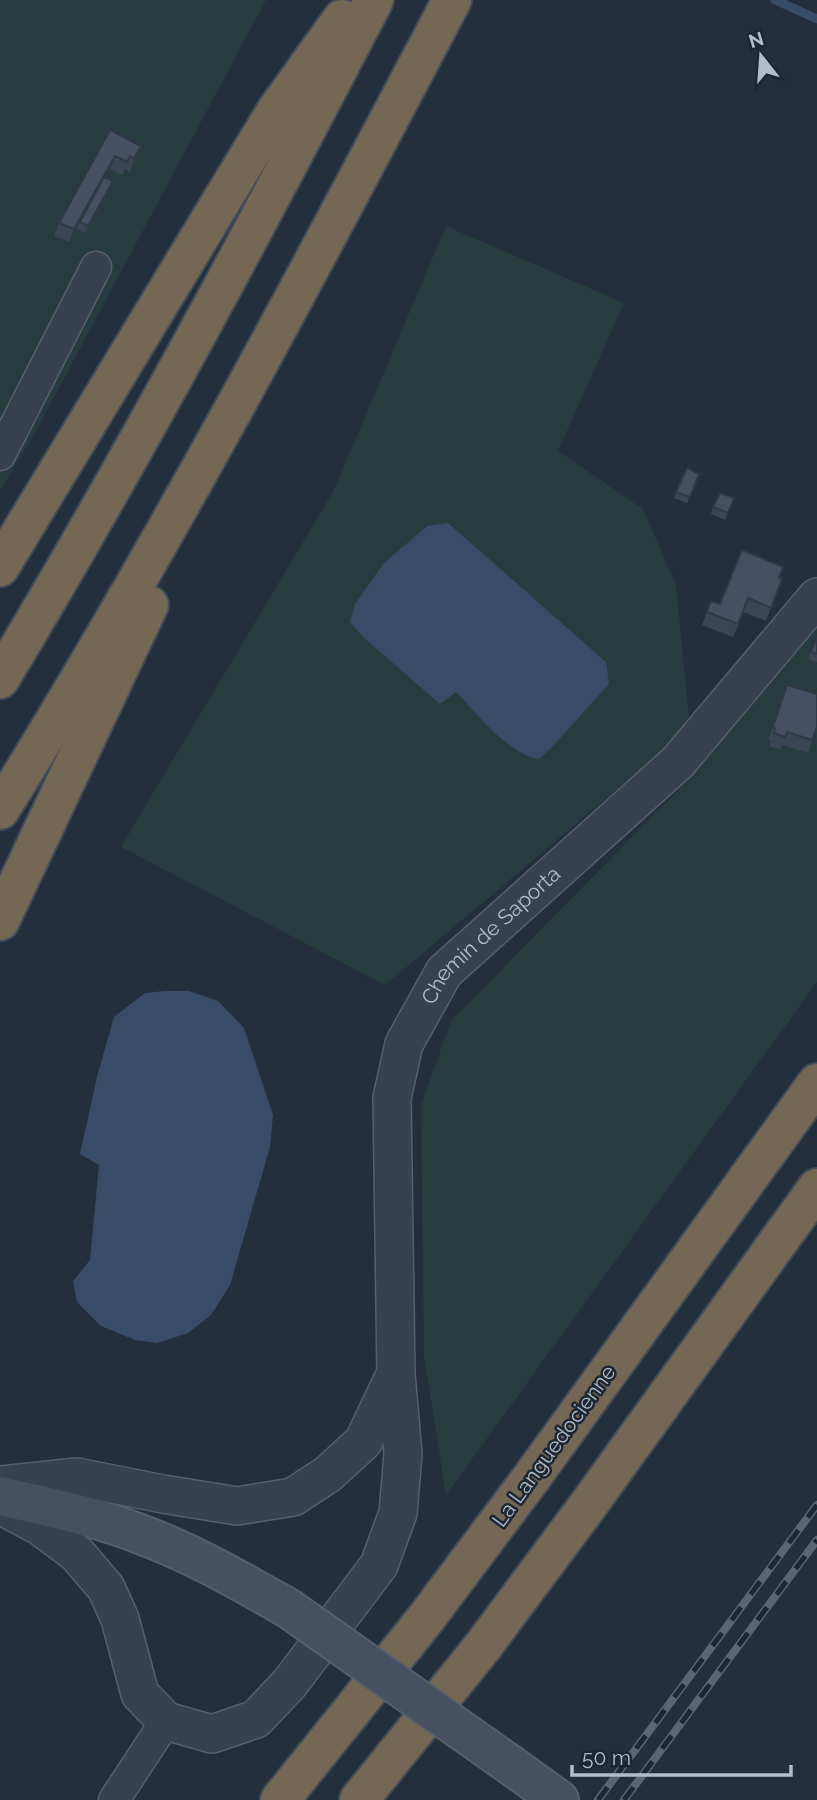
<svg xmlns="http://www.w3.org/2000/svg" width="817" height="1800" font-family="Raleway,sans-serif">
<rect width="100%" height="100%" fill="#242f3e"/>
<g fill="#263c3f">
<polygon points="0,0 266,0 36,431 0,491"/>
<polygon points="446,226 624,303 558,451 643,509 676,585 690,728 385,985 121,847 334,490"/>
<polygon points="817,628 817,982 446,1495 424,1356 421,1105 451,1021 690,778"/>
</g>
<g fill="#394c67">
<path d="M448 523 606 662 609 684 554 745 539 759C505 752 479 715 456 692L440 704 364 638 350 622 355 604 383 564 427 526Z"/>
<polygon points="165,991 189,991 218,1001 244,1028 273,1115 270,1147 230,1285 211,1315 188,1333 157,1343 135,1340 101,1326 77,1302 73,1281 90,1260 99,1165 80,1154 97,1077 114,1017 145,993"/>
</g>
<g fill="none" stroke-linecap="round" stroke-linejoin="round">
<polyline stroke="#394c67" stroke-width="9" points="775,0 817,19"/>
<g stroke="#565f6c" stroke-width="33">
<g id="minor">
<polyline points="0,455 96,267"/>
<polyline points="114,1800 166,1721"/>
</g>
</g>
<g stroke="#565f6c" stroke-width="40">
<g id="tertiary">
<polyline points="0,1485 77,1477 163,1494 237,1506 293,1497 328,1474 363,1442 395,1375"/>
<path id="s1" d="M0 1505 41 1527 77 1554 106 1588 120 1619 140 1694 166 1721 212 1734 256 1719 290 1683 379 1565 398 1513 403 1454 396 1374 392 1098 404 1044 444 972 678 762 817 597"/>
</g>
</g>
<g stroke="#565f6c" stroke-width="42">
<g id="secondary">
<path d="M0 1496C47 1507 95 1516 140 1534 192 1553 240 1581 288 1608"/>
<polyline points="512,1766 559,1800"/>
</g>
</g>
<g stroke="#434c59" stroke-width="42">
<g id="motorway">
<polyline points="0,567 276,111 342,19"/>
<path d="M0 679C134 457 255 229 374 0"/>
<path d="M0 810C164 547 308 274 452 0"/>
<polyline points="0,921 149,605"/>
<polyline points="280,1800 427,1617 532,1477 817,1083"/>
<polyline points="359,1800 484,1645 589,1504 817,1188"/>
</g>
</g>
<use href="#minor" stroke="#38414e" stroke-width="30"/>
<use href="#tertiary" stroke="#38414e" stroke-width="37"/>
<use href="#secondary" stroke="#465061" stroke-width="38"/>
<use href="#motorway" stroke="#746855" stroke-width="38"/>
<g stroke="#5a6575" stroke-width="8">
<g id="rail">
<polyline points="598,1800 817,1505"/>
<polyline points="624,1800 817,1540"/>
</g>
</g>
<use href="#rail" stroke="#1d2633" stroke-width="5" stroke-dasharray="16" stroke-linecap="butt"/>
<g stroke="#565f6c" stroke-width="42" stroke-linecap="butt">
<polyline id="secondary-bridge" points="288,1608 512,1766"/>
</g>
<use href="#secondary-bridge" stroke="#465061" stroke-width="38"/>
</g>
<g fill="#3b4654">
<polygon points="110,130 141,146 136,159 130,172 125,169 122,175 110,169 105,178 111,188 86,233 77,229 78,226 69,242 54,236 59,223"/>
<polygon points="699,474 687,503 674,498 676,492"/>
<polygon points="734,498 725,520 711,514 713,507"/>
<polygon points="779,578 782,579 766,621 744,612 733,637 702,625 711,601 720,604"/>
<polygon points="817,637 817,662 808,659"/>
<polygon points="787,685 817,726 808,753 782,745 780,750 769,746 771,741 768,740"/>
</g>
<g fill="#303945">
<polygon points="141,146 136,159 130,172 134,159"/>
<polygon points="115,156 110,169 69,242 74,229"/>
<polygon points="113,181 111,188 86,233 88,226"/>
</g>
<g fill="#455162" stroke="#303945" stroke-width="2">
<polygon points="110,130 141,146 134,159 130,156 127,162 115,156 74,229 59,223"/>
<polygon points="104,177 113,181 88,226 80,222"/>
<polygon points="687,468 699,474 690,497 676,492"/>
<polygon points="720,493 734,498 728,513 713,507"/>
<polygon points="742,550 783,567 779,578 782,579 771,608 748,598 738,624 707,612 711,601 720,604"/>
<polygon points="817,637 817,654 811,652"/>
<polygon points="787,685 817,694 817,726 812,740 787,732 785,737 774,733 775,728 773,727"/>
</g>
<g text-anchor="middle" stroke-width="5" stroke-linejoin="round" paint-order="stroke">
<g font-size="21" fill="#b4bcc9" stroke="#1d2633">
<text dy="7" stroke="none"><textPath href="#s1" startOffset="1244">Chemin de Saporta</textPath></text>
<text transform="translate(554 1446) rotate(-54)" y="7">La Languedocienne</text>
</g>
</g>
<g transform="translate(761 56) rotate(343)" stroke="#1d2633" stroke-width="5" paint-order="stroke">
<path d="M0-5L12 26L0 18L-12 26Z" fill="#b4bcc9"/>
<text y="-10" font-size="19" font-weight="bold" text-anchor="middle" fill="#b4bcc9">N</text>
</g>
<path d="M572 1765v10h219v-10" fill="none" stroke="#b4bcc9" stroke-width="3.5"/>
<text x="582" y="1765" font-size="21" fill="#b4bcc9" stroke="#1d2633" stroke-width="5" paint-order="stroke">50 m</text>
</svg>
